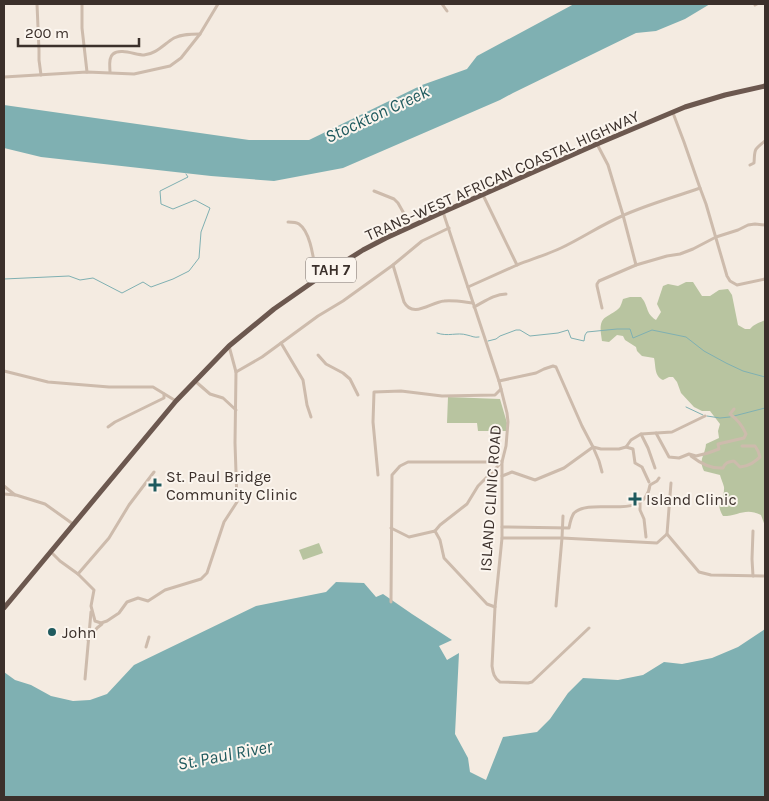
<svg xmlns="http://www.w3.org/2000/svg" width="769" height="801" font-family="Karla,sans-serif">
<rect width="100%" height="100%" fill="#f4ebe1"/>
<g fill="#b8c4a0">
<path d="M686 282H693L702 296H710L719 290 728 289 732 295 738 325 745 329H750C754 324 759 323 765 320V526L761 515C745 507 739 516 723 516 714 501 725 501 724 487 723 483 721 479 720 475L704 471C698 459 705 456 706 444L719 438 718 431 720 424 710 411H702L694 407 681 393 677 382 673 377H669L663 380C654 376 656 366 654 358L642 356 637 351 636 347 625 340 623 336 617 335 609 342 602 341C601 333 598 322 606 317 610 314 616 312 620 307 621 305 622 302 623 299L630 297H641C649 306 645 313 656 320L661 312 657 304 663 286 668 284 678 286Z"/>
<polygon points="448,397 500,399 507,423 506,431 478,431 477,423 447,423"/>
<polygon points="319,543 323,553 303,560 299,550"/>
</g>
<g fill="#7fb0b2">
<polygon points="574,4 710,4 685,19 656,31 636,33 513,93 500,100 343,168 274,181 211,176 41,157 4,148 4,105 249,140 309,140 422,85 467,69 477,56"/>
<polygon points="336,582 364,583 376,597 383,594 412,614 452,640 439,646 447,660 459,653 455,734 468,758 470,772 486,780 503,737 537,732 550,719 568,693 583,678 618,680 643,675 664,662 682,664 712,658 738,647 765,629 765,797 4,797 4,672 15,680 31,685 51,696 73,701 90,700 107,694 134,665 256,606 326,592"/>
</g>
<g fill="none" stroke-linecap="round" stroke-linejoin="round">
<g stroke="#7fb0b2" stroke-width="1">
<polyline points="4,279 69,276 80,280 93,278 122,293 143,282 151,287 173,279 189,271 199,258 201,232 210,208 195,200 173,209 161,204 160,191 188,177 186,174"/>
<path d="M437 333C448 337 457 332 467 335 472 336 474 338 479 337"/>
<polyline points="488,341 496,339 500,336 516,330 520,330 530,336 558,333 568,330 571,338 584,341 585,335 587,332 617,329 630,329 633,338 652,330 686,337 704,351 726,363 743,371 765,377"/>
<polyline points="686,407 703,415"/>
<polyline points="707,416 720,418 730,417"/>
<polyline points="734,416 765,408"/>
</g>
<g stroke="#cdbbac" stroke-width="3">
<polyline points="37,4 39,50 39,60 41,75"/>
<polyline points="82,4 82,28 87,72"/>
<polyline points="442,4 447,11"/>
<polyline points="755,5 757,4"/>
<path d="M110 72C110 67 108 58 113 54 120 48 136 55 144 55 156 54 164 44 174 38 182 34 191 34 200 34"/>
<polyline points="4,77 87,72 134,74 170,66 181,58 200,34 218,4"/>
<polyline points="673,113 684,142 700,188 706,204 727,276 730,281 737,285 765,279"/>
<polyline points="597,144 608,165 623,215 636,265"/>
<path d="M750 165 754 163C755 150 753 150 765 141"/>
<polyline points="374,191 394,199 398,203 411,226"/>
<path d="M483 195 517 265C532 259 546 255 561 248 582 238 601 225 622 216 646 205 675 197 700 188"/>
<path d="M443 212 499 381 507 413 508 422 506 446 502 462V538L495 607 492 666C493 673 494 678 500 682L528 683 532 682 589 628"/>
<path d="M288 222C292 222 296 222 299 224 312 233 314 265 317 279"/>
<path d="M393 265 404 302C413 319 431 302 444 301 454 300 464 302 473 303"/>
<polyline points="468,287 517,265"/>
<path d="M474 307C484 302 494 294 506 294"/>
<polyline points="602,308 597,286 597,284 599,281 636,265 667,256 680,254 693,249 716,237 738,230 748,225 755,224 765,225"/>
<polyline points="281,343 303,380 307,405 311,417"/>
<polyline points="318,355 326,364 343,373 350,379 358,395"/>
<polyline points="4,371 48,382 109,387 153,387 176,401"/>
<polyline points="236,372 262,357 318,316 343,301 393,265 422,241 449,228"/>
<polyline points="195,381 210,394 223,398 236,410"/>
<polyline points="499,381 536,373 544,369 553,366 556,367 582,426 593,447 601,449 619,449 626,447 631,440 641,434 672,432 705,416"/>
<polyline points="108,427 115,422 164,398 164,394"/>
<path d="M656 433 669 457 679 458 689 454 696 456 708 453 719 449 718 444 744 438 746 434C742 425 737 419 730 414L734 409"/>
<polyline points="641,434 648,448 655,468"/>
<polyline points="626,447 633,449 635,463 642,467 649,482"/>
<path d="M691 456C700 463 712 469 723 468 725 462 729 462 734 461L740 467C749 466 753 463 760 457L758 451 755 446H742"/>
<polyline points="378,475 373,422 374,392 401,391 442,396 495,395 501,389"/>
<polyline points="502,476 512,472 535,480 564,468 593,447 599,461 602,472"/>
<polyline points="4,486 15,495"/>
<polyline points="4,494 16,495 45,504 73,524"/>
<polyline points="640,502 640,510 644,519 646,537"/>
<path d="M502 527 569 528C570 523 571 517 574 513 592 496 645 523 650 485L657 481 659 478"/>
<polyline points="391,528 409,537 435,531 440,540 444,558 487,604 495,607"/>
<polyline points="667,534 699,572 711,575 765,576"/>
<polyline points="502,538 562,538 657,543 667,534 671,483"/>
<polyline points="51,552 60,561 78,574 94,590 91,606 95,621 101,623 107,621 119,613 127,602 138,598 148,601 165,590 201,579 207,573 224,522 237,502 235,443 236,372 229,346"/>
<polyline points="78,574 109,538 129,505 154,472"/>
<polyline points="753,576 752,559 753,531"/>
<polyline points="391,602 392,475 400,466 408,462 502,462 478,486 467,504 440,525 435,531"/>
<polyline points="556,606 562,538 563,516"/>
<polyline points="88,640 97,628 102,624"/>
<polyline points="146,647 149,637"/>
<polyline points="85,679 91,612"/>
</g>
<polyline stroke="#6c584f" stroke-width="5" points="4,608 176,401 229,346 274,309 317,279 363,250 386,238 443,212 597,144 685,107 725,95 765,86"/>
</g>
<g fill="#1f5a5e" stroke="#fbf5ee" stroke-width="2">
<path d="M152.5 477.5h5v5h5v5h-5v5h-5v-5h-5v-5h5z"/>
<path d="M632.5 491.5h5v5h5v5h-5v5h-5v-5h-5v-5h5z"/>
<circle cx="52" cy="632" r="5"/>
</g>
<g text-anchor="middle" stroke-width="4" stroke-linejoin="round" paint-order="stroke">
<rect fill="#fbf5ee" stroke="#756b66" stroke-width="1" x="306" y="257.5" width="50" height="25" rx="4"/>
<g font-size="15" font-weight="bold" fill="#3b302b">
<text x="331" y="275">TAH 7</text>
</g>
<g font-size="16" fill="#3b302b" stroke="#fbf5ee">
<text transform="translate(502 175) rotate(-24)" y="6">TRANS-WEST AFRICAN COASTAL HIGHWAY</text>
<text transform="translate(490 498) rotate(-86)" y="6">ISLAND CLINIC ROAD</text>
</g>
<g font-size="16" fill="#3b302b" stroke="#fbf5ee" text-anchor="start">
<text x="166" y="482">St. Paul Bridge<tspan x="166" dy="18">Community Clinic</tspan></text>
<text x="646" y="505">Island Clinic</text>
<text x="62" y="638">John</text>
</g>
<g font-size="18" font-style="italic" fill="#1f5a5e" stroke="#fbf5ee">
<text transform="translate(377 114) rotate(-25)" y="6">Stockton Creek</text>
<text transform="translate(225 755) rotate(-11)" y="6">St. Paul River</text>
</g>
</g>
<rect width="769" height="801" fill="none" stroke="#3b302b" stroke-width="10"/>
<path d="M18 38v8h121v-8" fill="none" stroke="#3b302b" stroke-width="2.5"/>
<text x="25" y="38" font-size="15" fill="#3b302b" stroke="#fbf5ee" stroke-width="4" paint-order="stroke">200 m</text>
</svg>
